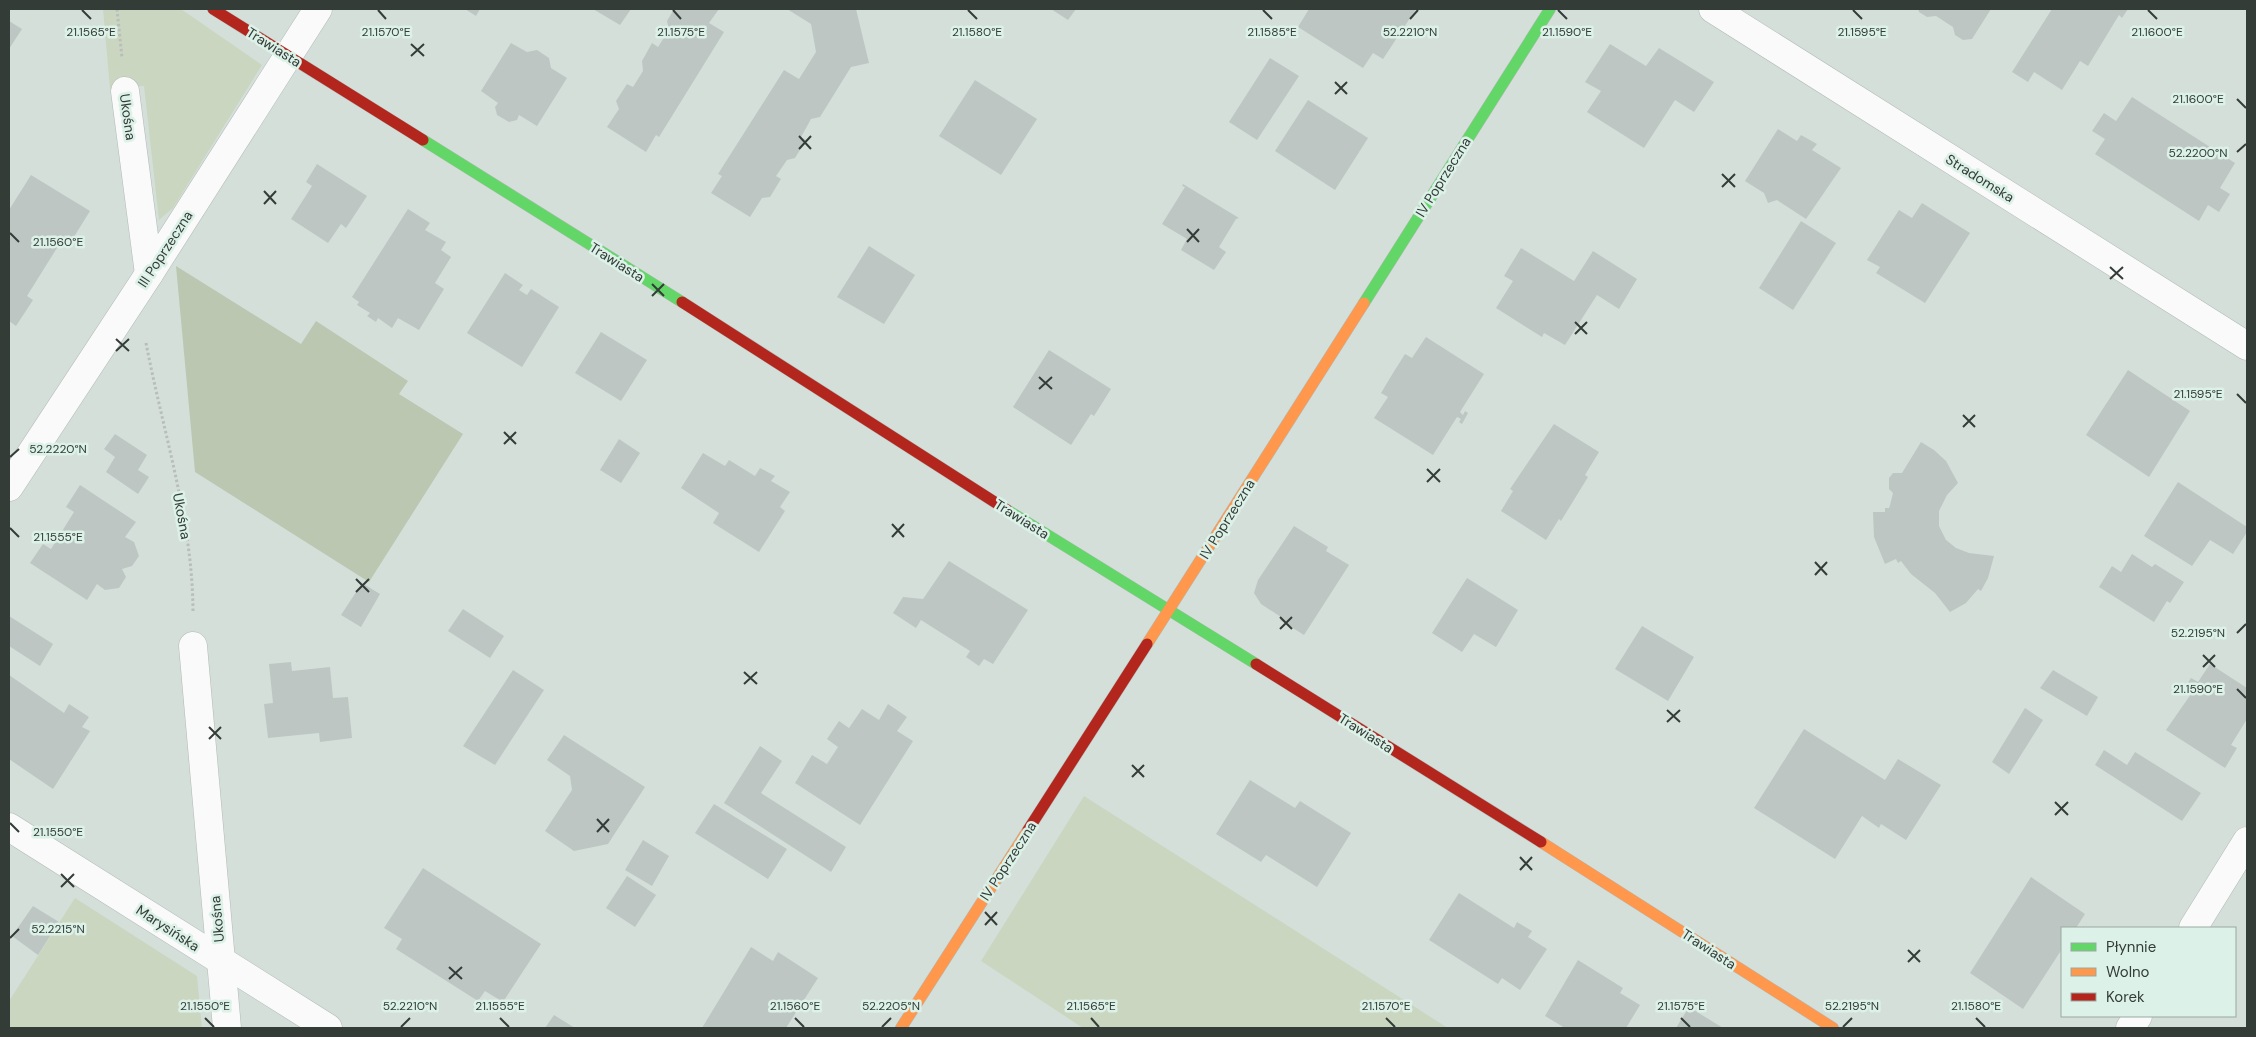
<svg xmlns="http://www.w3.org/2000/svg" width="2256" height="1037" font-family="'DM Sans',sans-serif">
<rect width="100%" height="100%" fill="#d4dfda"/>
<g fill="#cbd6c1">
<polygon points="103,9 181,9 262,65 173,208 159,220 144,86 110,89"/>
<polygon points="1084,796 1448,1028 1083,1028 981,961"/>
<polygon points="75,898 197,976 202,1028 9,1028 9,1001"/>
</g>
<polygon fill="#bcc7b1" points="176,266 301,344 316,321 408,381 399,394 463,434 369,582 195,472"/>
<g fill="#bdc6c3">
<polygon points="465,9 480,9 476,16"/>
<polygon points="593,9 631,9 620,25"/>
<polygon points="674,9 719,9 709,23 724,32 659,137 656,135 646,152 607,127 619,109 616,101 627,84 633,87 643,71 642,61 652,43 658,47 669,30 667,21"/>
<polygon points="787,9 856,9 869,63 851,67 820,117 811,119 801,137 806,140 795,158 787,160 776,176 781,179 770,197 762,198 750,217 711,193 722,176 718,174 784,70 799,79 816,52 811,24"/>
<polygon points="1051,9 1076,9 1068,20"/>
<polygon points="1309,9 1416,9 1383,59 1373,53 1363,68 1298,27"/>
<polygon points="1918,9 1991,9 1972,39 1963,40 1955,35 1953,27 1936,16 1927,17 1919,12"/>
<polygon points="2052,9 2128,9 2122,18 2119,15 2088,66 2080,61 2062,90 2034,72 2028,82 2012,72"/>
<polygon points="9,21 22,29 9,49"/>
<polygon points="511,43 527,52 537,50 549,58 551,68 567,78 537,126 519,115 517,120 509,122 497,115 495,107 498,103 481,91"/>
<polygon points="1610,44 1646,66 1659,48 1714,82 1694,112 1675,100 1644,148 1587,112 1601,91 1585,82"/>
<polygon points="1270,58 1299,76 1257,140 1229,122"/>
<polygon points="975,80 1037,119 1001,175 939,136"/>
<polygon points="2132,97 2235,163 2220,188 2230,194 2219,212 2208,205 2199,221 2095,154 2105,139 2092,131 2104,113 2116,121"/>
<polygon points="1308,100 1368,138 1335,190 1275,151"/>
<polygon points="1778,129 1797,141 1801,135 1817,144 1812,150 1841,168 1806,219 1777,200 1768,203 1764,193 1745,181"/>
<polygon points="317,164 367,196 346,228 341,224 328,243 291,219 312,186 306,182"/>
<polygon points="31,175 90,211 72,240 65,235 27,296 33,300 16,326 9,321 9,210"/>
<polygon points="1183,184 1239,218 1236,219 1219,247 1226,252 1214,270 1181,250 1187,239 1162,224 1185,187 1182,186"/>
<polygon points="1922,203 1970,233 1925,303 1876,273 1880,267 1867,260 1899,210 1912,218"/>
<polygon points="408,209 430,223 425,230 446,242 441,250 451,257 435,283 444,289 419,330 398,318 392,328 378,318 376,322 367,316 370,313 357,305 359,302 352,297"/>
<polygon points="1801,221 1836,243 1793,310 1759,288"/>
<polygon points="869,246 915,275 884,324 837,297"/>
<polygon points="1521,248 1574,281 1593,251 1637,279 1619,309 1597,295 1565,345 1544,333 1542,337 1496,308 1513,281 1504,276"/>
<polygon points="505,273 523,285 519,290 527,295 531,289 559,307 522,367 467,333"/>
<polygon points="601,332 647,360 621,401 575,373"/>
<polygon points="1426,337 1484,374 1460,412 1463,415 1465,411 1468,413 1462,424 1459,422 1461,419 1457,417 1433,455 1374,418 1388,397 1381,393 1393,373 1405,354 1412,358"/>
<polygon points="1049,350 1111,389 1094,416 1091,414 1071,445 1013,407"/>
<polygon points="2128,370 2190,411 2149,477 2086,435"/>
<polygon points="1554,424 1599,452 1585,475 1588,477 1561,521 1559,519 1546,540 1501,511 1513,491 1510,489"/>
<polygon points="115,434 147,455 138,470 149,477 138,494 106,472 115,457 104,449"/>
<polygon points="619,439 640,453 621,483 600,470"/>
<polygon points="1921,442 1934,450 1946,461 1958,483 1947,495 1939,511 1939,526 1946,540 1956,548 1969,553 1994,556 1988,578 1981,591 1978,589 1966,603 1950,612 1935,593 1911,574 1901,561 1898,563 1896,559 1885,564 1874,537 1873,512 1885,512 1885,508 1889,508 1890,505 1893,493 1889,489 1889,478 1893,473 1902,473"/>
<polygon points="703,453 725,466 729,460 755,476 760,468 775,476 771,481 790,492 780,507 785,511 759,552 713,523 719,513 681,488"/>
<polygon points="2178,482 2247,527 2247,532 2233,554 2210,540 2192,566 2144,536"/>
<polygon points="80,485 136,522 125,537 134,542 139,556 132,566 122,569 126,577 119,588 105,590 97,584 87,600 30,563 43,544 51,549 74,512 66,507"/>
<polygon points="1294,526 1328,547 1326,551 1349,565 1304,635 1280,620 1281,617 1261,604 1254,593 1258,580"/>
<polygon points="2132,554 2152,567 2155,564 2184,582 2170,603 2167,601 2154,622 2099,587 2112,566 2121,572"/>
<polygon points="949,561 1028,610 993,664 984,659 979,666 966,657 970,651 921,620 916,628 893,613 903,597 923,599"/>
<polygon points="1467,578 1518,610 1496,647 1474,634 1462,652 1432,633"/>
<polygon points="362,583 380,594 361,627 341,615"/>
<polygon points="463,609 504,636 490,658 448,631"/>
<polygon points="9,616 53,644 40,666 9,646"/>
<polygon points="1642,626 1694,657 1668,701 1615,669"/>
<polygon points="291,662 292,671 330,667 333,698 348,697 352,738 320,742 319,733 268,738 264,704 273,703 269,664"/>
<polygon points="2210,664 2247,688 2247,719 2231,745 2237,748 2225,768 2166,730 2191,694 2184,689 2191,678 2198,682"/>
<polygon points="513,670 544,690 495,765 463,746"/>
<polygon points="2053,670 2098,697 2087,716 2040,688"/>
<polygon points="9,675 64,713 69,704 89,717 82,727 90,731 53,789 9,759"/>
<polygon points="888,704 907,717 897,731 913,741 860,825 795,783 812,755 827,764 838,747 827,739 839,721 849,728 862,709 879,720"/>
<polygon points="2025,708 2043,720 2009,774 1992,762"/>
<polygon points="1804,729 1885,780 1898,759 1941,785 1906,840 1881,824 1879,828 1862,816 1835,859 1754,808"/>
<polygon points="564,735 645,787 608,844 574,851 545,831 572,790 570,776 547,760"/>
<polygon points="760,746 782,761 761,793 846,847 831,872 724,803"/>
<polygon points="2104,750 2127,765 2135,752 2201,793 2182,821 2095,765"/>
<polygon points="1250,780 1295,808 1300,801 1351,833 1317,887 1266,855 1261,862 1216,834"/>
<polygon points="714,804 787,849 768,879 695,833"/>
<polygon points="643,840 669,856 652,886 625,870"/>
<polygon points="423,868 541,944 503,1002 485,991 478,1001 396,949 402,939 384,928"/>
<polygon points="627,876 656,895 635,927 606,908"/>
<polygon points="2031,877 2085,914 2076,928 2062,928 2062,949 2023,1009 1970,973"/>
<polygon points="1459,893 1514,928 1517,922 1532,931 1528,937 1547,949 1520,990 1502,978 1498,984 1429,940"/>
<polygon points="33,906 59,922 38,955 12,936"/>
<polygon points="751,947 773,961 778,952 818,978 786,1028 702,1028"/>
<polygon points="1578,960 1623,988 1620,993 1640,1005 1626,1028 1565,1028 1545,1016"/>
<polygon points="1689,1007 1723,1028 1676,1028"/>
<polygon points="554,1015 575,1028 545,1028"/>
</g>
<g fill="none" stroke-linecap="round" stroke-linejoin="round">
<g stroke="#b2bab6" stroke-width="29">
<g id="street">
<polyline points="1713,9 2247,346"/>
<polyline points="125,91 149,274"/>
<polyline points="9,487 149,274 318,9"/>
<polyline points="193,646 227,1028"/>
<polyline points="9,827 328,1028"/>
<polyline points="2193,928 2247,841"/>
<polyline points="2130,1028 2138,1016"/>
</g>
</g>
<g stroke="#b2bab6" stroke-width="12">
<g id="fast">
<polyline points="423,140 682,302"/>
<polyline points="1364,303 1550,9"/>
<polyline points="1007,510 1256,664"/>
</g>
</g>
<g stroke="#b2bab6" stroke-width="12">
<g id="slow">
<polyline points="1147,644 1364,303"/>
<polyline points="1541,842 1833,1028"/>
<polyline points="901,1028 1028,830"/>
</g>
</g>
<g stroke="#b2bab6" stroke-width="12">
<g id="jam">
<polyline points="213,9 423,140"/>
<polyline points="682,302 1007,510"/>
<polyline points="1256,664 1541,842"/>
<polyline points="1028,830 1147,644"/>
</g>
</g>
<g stroke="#b9bdbb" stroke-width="3" stroke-dasharray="2.5 2.5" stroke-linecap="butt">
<polyline points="117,9 122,58"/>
<path d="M146 343C163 432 193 522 193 613"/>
</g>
<use href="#street" stroke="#f9faf9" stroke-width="28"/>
<use href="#fast" stroke="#63d668" stroke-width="11"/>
<use href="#slow" stroke="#ff974d" stroke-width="11"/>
<use href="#jam" stroke="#b3261e" stroke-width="11"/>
</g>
<path fill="none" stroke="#343c38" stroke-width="2" d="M82 10 91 19M378 10 386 19M673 10 681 19M968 10 977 19M1263 10 1272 19M1558 10 1567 19M1853 10 1862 19M2148 10 2157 19M1410 19 1418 10M411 44 424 56M411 56 424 44M1335 82 1347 94M1335 94 1347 82M2237 99 2246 108M799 136 811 149M799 149 811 136M2237 152 2246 144M1722 174 1735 187M1722 187 1735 174M264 191 276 204M264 204 276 191M1187 229 1199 242M10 233 19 242M1187 242 1199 229M2110 267 2123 279M2110 279 2123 267M652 284 664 296M652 296 664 284M1575 322 1587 334M1575 334 1587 322M116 339 129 351M116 351 129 339M1039 377 1052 389M1039 389 1052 377M2237 394 2246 403M1963 415 1975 427M1963 427 1975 415M504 432 516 444M504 444 516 432M10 457 19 449M1427 469 1440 482M1427 482 1440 469M892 524 904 537M10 528 19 537M892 537 904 524M1815 562 1827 575M1815 575 1827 562M356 579 369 592M356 592 369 579M1280 617 1292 629M1280 629 1292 617M2237 633 2246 624M2203 655 2215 667M2203 667 2215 655M744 672 757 684M744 684 757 672M2237 689 2246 698M1667 710 1680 722M1667 722 1680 710M209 727 221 739M209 739 221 727M1132 765 1144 777M1132 777 1144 765M2055 802 2068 815M2055 815 2068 802M597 819 609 832M10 823 19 832M597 832 609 819M1520 857 1532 870M1520 870 1532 857M61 874 74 887M61 887 74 874M985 912 997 925M985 925 997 912M10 938 19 929M1908 950 1920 962M1908 962 1920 950M449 967 462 979M449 979 462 967M205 1018 214 1027M500 1018 509 1027M795 1018 804 1027M1091 1018 1099 1027M1386 1018 1395 1027M1681 1018 1690 1027M1976 1018 1985 1027M401 1027 410 1018M882 1027 891 1018M1843 1027 1852 1018"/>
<g text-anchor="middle" stroke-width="5" stroke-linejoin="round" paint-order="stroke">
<g font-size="14" fill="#343c38" stroke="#dcf1e7">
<text transform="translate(274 47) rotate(32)" y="5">Trawiasta</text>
<text transform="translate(128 117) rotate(82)" y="5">Ukośna</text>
<text transform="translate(1443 177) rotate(-58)" y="5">IV Poprzeczna</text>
<text transform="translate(1980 178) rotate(32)" y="5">Stradomska</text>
<text transform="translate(165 249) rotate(-57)" y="5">III Poprzeczna</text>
<text transform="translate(617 262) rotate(32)" y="5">Trawiasta</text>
<text transform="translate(182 516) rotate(79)" y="5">Ukośna</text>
<text transform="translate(1022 519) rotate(32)" y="5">Trawiasta</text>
<text transform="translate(1227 519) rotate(-58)" y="5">IV Poprzeczna</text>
<text transform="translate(1366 733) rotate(32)" y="5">Trawiasta</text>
<text transform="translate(1008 861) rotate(-57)" y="5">IV Poprzeczna</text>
<text transform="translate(217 919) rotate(-95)" y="5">Ukośna</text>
<text transform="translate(168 928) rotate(33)" y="5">Marysińska</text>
<text transform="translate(1709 949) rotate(33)" y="5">Trawiasta</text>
</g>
</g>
<g font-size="12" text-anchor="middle" fill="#343c38" stroke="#dcf1e7" stroke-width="5" stroke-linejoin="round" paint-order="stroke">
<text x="2157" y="36">21.1600°E</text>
<text x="386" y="36">21.1570°E</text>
<text x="1272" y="36">21.1585°E</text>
<text x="91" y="36">21.1565°E</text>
<text x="681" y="36">21.1575°E</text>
<text x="977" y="36">21.1580°E</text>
<text x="1410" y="36">52.2210°N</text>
<text x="1567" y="36">21.1590°E</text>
<text x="1862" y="36">21.1595°E</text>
<text x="2198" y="103">21.1600°E</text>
<text x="2198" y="157">52.2200°N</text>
<text x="58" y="246">21.1560°E</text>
<text x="2198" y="398">21.1595°E</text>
<text x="58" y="453">52.2220°N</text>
<text x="58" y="541">21.1555°E</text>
<text x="2198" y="637">52.2195°N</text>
<text x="2198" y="693">21.1590°E</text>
<text x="58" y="836">21.1550°E</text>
<text x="58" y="933">52.2215°N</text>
<text x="410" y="1010">52.2210°N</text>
<text x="891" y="1010">52.2205°N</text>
<text x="205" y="1010">21.1550°E</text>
<text x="500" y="1010">21.1555°E</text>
<text x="795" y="1010">21.1560°E</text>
<text x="1091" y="1010">21.1565°E</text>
<text x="1386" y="1010">21.1570°E</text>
<text x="1681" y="1010">21.1575°E</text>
<text x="1852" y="1010">52.2195°N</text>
<text x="1976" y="1010">21.1580°E</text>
</g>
<rect width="2256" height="1037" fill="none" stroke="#343c38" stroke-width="20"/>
<rect x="2061" y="927" width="175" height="90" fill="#dcf1e7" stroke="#99a9a1"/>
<rect x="2071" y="943" width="25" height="8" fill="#63d668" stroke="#99a9a1"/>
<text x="2106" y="952" font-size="15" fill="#343c38">Płynnie</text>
<rect x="2071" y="968" width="25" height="8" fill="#ff974d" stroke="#99a9a1"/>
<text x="2106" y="977" font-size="15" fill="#343c38">Wolno</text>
<rect x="2071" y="993" width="25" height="8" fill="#b3261e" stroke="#99a9a1"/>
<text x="2106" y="1002" font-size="15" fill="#343c38">Korek</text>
</svg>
